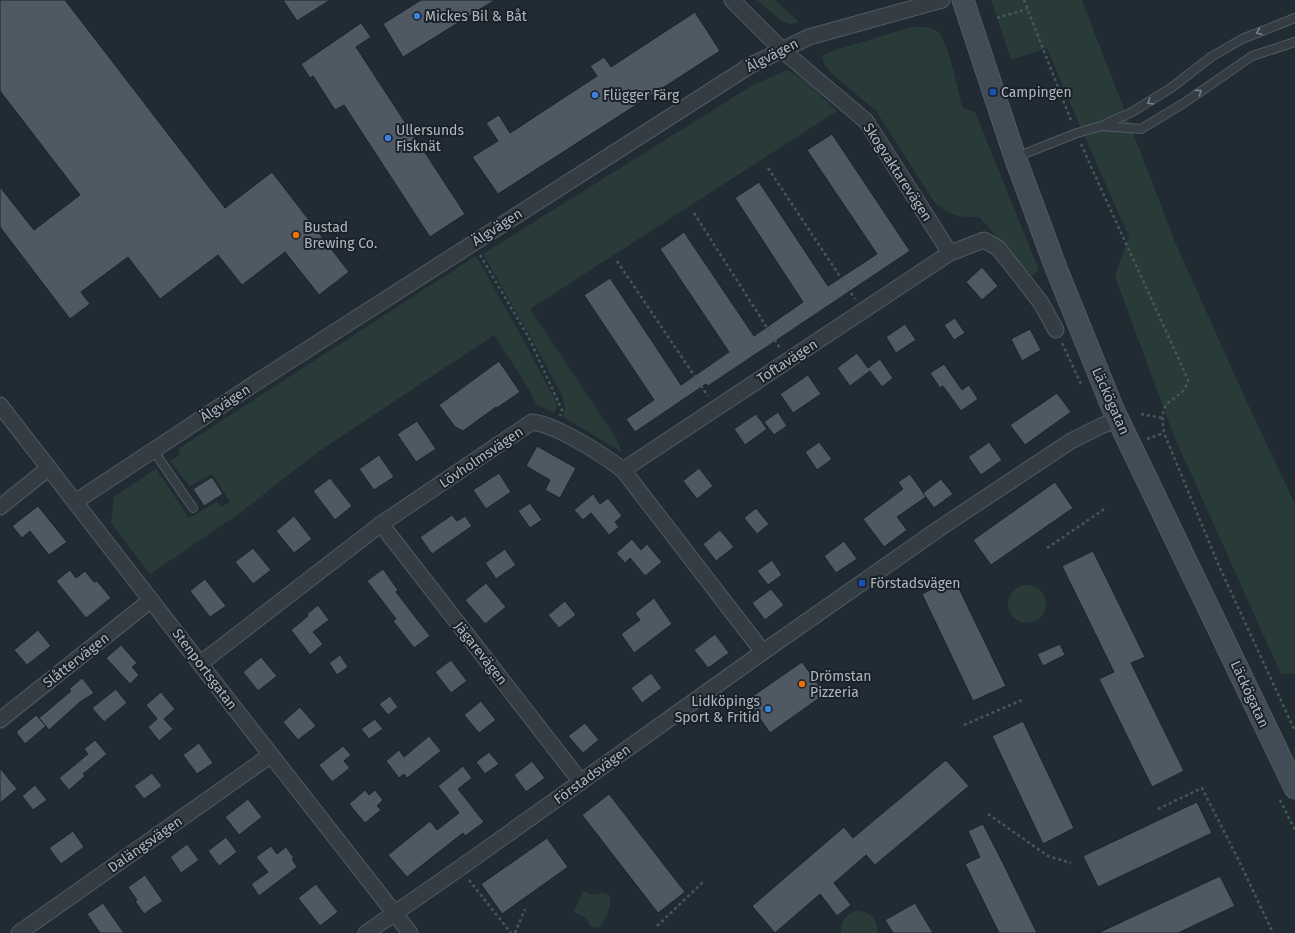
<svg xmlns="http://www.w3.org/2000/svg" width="1295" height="933" font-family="'Fira Sans',sans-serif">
<rect width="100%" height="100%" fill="#212b33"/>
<g fill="#293b39">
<polygon points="757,0 775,0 799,22 791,24 782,21"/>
<polygon points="991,0 1082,0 1175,242 1245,398 1295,504 1295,674 1281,674 1174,436 1115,276 1129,237 1073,110 1047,48 1011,60"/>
<path d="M912 27C921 27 929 26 937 31 947 36 959 93 962 107L975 112 1039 270 1032 276 979 217C956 217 953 217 935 203L876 111 830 72 824 64 822 57 829 52Z"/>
<polygon points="787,70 804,80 837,111 530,309 616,438 622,452 563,417 565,408 562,395 530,336 483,254 753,85"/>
<polygon points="476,256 523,339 554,398 557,406 554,413 536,404 529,389 494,335 318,452 237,515 150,574 111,523 114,497 156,469 189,518 217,502 221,507 230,502 212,474 190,486 170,461 181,454 178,449"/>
<circle cx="1027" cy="604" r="19"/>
<path d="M583 891C586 892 591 895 595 895 597 895 599 893 601 893 620 893 605 918 602 925 595 931 588 927 587 918L574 912Z"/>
<path d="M855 911C868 910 879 919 877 933H841C840 922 845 915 855 911Z"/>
</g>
<g fill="#4e5963" stroke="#1c232a">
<polygon points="0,0 65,0 225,208 272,172 349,272 319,295 285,252 242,285 218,255 160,299 128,257 81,292 90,304 70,319 0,227 0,187 34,230 80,195 0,91"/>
<polygon points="283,0 330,0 297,21"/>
<polygon points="421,0 495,0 403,57 383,24"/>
<polygon points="695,12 720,51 498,194 472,157 498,141 486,123 499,115 510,133 597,76 590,66 604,57 611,67"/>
<polygon points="361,23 371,37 356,47 465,214 430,237 344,105 335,110 313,76 310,78 301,64"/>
<polygon points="832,134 910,251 708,386 706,384 635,432 626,419 654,400 584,295 610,278 681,385 729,352 660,249 684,232 754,336 803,302 735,198 759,182 828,286 877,254 807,150"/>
<polygon points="982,267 998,286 982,300 966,282"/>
<polygon points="955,318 965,333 954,340 944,325"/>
<polygon points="905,324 916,340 896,353 886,337"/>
<polygon points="1030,329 1041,350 1022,361 1011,339"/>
<polygon points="857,353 868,368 880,359 893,378 882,387 870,371 850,386 837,368"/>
<polygon points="499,361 520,392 497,408 496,407 463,431 455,427 439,405"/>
<polygon points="944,364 962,390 969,385 978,399 961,411 943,386 940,388 930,373"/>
<polygon points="808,375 821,394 793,413 780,394"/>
<polygon points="1057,393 1071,412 1025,445 1010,425"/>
<polygon points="778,412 787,426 774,435 764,422"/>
<polygon points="756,414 767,429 745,445 734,429"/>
<polygon points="417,421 436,449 416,462 397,434"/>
<polygon points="819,442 832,459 817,470 805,452"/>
<polygon points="989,442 1002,460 981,475 968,457"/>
<polygon points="537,446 576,468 560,498 545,490 550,480 526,466"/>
<polygon points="379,455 394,477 374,490 359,469"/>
<polygon points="699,468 713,486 697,499 683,481"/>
<polygon points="499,473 511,492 486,509 473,490"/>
<polygon points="910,474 926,497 897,517 907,530 884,547 863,519 903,489 898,482"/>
<polygon points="212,477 223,494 204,506 193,489"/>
<polygon points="330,478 352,506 335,520 313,491"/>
<polygon points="941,479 953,494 934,508 923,493"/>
<polygon points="1055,482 1073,508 991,565 973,540"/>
<polygon points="593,494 600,504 608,498 622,516 615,522 619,527 609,535 591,513 583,520 574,510"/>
<polygon points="530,503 542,520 530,528 518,511"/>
<polygon points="38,506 67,542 49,555 30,531 22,538 12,526"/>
<polygon points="756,508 769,524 757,534 744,518"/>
<polygon points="452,515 457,521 465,516 472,526 432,554 420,537"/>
<polygon points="294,516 312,539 294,553 276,531"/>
<polygon points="720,530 734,547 716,561 703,544"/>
<polygon points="632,539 641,550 647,544 662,562 645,576 630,558 625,563 616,553"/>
<polygon points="844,541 857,559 836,573 824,556"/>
<polygon points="253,548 271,570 253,584 235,562"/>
<polygon points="505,549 516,565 496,579 485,563"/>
<polygon points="1093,551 1145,657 1131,663 1184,771 1152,787 1099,679 1114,672 1062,566"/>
<polygon points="772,560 782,575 768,585 757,571"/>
<polygon points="383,569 398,590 396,592 430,636 414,648 393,621 396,619 367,581"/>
<polygon points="70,570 76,578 85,571 94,582 97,581 111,598 86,618 56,581"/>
<polygon points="954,578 1006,686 973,701 922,594"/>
<polygon points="205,579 226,606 210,617 190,591"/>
<polygon points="486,583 506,607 485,624 465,600"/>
<polygon points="771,589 784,605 765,620 752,603"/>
<polygon points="654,598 672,624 634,653 621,634 640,620 635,613"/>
<polygon points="565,601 576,615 559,628 548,615"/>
<polygon points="318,605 329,620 313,632 323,644 310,655 291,630 308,616 307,614"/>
<polygon points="38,630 51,646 27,665 14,650"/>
<polygon points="715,634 729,653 708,668 694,650"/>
<polygon points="1060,644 1065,655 1043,666 1037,654"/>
<polygon points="121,645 137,663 132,667 139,675 130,684 106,658"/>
<polygon points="340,655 348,667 337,675 329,663"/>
<polygon points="261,657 277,676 258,691 243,672"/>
<polygon points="451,660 467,681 451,693 435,672"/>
<polygon points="802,662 825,694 770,733 747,700"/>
<polygon points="651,673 662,688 642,703 631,688"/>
<polygon points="82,678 94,693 80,702 49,730 39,718 71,691 69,689"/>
<polygon points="116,689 127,703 104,722 92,708"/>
<polygon points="161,692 175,709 164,719 173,729 159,741 148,727 157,719 146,705"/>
<polygon points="390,696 398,707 388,715 379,704"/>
<polygon points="481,701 496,720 479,733 464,715"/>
<polygon points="300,707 316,726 298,740 283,722"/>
<polygon points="36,715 46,726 25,744 16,732"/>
<polygon points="375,719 383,729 369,739 361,729"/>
<polygon points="1023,721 1074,828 1043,844 992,736"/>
<polygon points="585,723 599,740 583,753 568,736"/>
<polygon points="429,736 441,751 407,778 404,774 399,778 386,761 399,750 404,757"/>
<polygon points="95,740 107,754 83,774 85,776 69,790 59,778 88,754 84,749"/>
<polygon points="199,743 213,763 197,774 183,755"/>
<polygon points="343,746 351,755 344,761 350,768 332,782 319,765"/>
<polygon points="489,752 499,764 485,774 476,762"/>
<polygon points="946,760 969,786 875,865 866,855 834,883 851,905 837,916 820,894 775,933 752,906 844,827 853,838"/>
<polygon points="532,761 545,778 526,792 514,775"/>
<polygon points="463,766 472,778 458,789 484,822 465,836 463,833 407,877 388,855 430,821 437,830 459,813 438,786"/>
<polygon points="0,768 17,789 0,803"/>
<polygon points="152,773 162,786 144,799 134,786"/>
<polygon points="35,785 47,800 33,810 22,796"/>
<polygon points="365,790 369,795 375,790 383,800 377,806 381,810 365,823 349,804"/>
<polygon points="609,794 685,892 658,913 582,815"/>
<polygon points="248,799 262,817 239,835 225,817"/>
<polygon points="1197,802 1212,833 1098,887 1083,856"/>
<polygon points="983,824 1003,863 1037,933 999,933 965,864 980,857 968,831"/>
<polygon points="73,831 84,847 61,864 49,848"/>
<polygon points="226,837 237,852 219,866 208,851"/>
<polygon points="547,838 568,867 502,914 481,884"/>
<polygon points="187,844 199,860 181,873 170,857"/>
<polygon points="271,846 277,854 286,847 294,858 292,859 297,867 259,896 251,884 268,872 256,857"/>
<polygon points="145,875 163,901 144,914 135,901 137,900 128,887"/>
<polygon points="1220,876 1235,906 1178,933 1098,933"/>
<polygon points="316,884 338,912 320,926 298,898"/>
<polygon points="103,903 124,933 100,933 87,914"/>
<polygon points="915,903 933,933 893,933 885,920"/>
</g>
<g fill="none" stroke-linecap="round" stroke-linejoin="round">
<g stroke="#515a61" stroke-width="10">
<g id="lane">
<polyline points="1102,126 1141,129 1184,103 1252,56 1295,42"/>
<polyline points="1016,157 1077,133 1101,126 1132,112 1171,88 1211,57 1242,39 1295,18"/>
<polyline points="153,450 193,508"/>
</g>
</g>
<g stroke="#515a61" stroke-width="17">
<g id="street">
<polyline points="732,0 782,50 866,121 950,253"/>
<polyline points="0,405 232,705 410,933"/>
<polyline points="623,470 950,253 984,240 998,248 1021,277 1041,303 1056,330"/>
<polyline points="75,502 263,378 751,65 809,37 942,0"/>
<polyline points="0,507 49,468"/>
<polyline points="381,524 581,782"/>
<path d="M201 663 381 524 532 422C557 425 602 454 623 470L763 652"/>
<polyline points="0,720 151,600"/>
<polyline points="19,933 271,755"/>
<polyline points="366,933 460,868 763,652 940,528 1071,441 1101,426 1119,419"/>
</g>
</g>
<g stroke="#515a61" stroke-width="23">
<polyline id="secondary" points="963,0 1015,157 1056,268 1113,409 1295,788"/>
</g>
<g stroke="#465758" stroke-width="2.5" stroke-dasharray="3 3" stroke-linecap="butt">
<polyline points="1024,0 1072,123"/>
<polyline points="997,18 1027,9"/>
<path d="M1081 144C1116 223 1153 301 1188 380 1184 397 1173 395 1165 407 1161 415 1163 424 1164 433L1219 566 1295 731"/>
<polyline points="768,168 855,299"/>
<polyline points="694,213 780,348"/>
<polyline points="480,255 529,338 562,410 560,416"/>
<polyline points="617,261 708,396"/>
<polyline points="1062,343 1081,384"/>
<polyline points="1141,414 1162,418"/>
<polyline points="1147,439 1164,433"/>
<polyline points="1047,548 1106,508"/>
<polyline points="964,725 1022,700"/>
<polyline points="1280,800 1295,830"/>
<polyline points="1158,809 1202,788 1239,861 1273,933"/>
<polyline points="988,814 1048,856 1071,863"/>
<polyline points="469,880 511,933"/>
<polyline points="657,926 703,882"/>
<polyline points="515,933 525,909"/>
</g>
<use href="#lane" stroke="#343c44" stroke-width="8"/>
<use href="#street" stroke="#343c44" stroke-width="15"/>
<use href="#secondary" stroke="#424c56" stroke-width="21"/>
</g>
<defs><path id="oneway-chevron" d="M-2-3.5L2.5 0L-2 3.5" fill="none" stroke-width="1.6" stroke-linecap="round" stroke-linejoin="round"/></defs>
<g stroke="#778088">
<use href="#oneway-chevron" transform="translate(1259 32) rotate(158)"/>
<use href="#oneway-chevron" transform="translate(1199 92) rotate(-36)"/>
<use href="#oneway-chevron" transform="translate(1150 102) rotate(148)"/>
</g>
<g fill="#3f7fe0" stroke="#1a2128" stroke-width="1.5">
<circle cx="417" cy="16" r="4"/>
<circle cx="595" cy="95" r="4"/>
<circle cx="388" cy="138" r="4"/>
<circle cx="768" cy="709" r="4"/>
</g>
<g fill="#1a4fb4" stroke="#1a2128" stroke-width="1.5">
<rect x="989" y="88" width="8" height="8" rx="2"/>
<rect x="858" y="579" width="8" height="8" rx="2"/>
</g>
<g fill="#e8710a" stroke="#1a2128" stroke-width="1.5">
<circle cx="296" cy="235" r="4"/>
<circle cx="802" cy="684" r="4"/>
</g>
<g text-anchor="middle" stroke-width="4" stroke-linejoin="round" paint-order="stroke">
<g font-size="14" fill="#aeb7c0" stroke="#1a2128" text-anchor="start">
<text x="425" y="21">Mickes Bil &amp; Båt</text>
<text x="1001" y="97">Campingen</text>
<text x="603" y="100">Flügger Färg</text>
<text x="396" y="135">Ullersunds<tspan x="396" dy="16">Fisknät</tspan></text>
<text x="304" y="232">Bustad<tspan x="304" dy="16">Brewing Co.</tspan></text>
<text x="870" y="588">Förstadsvägen</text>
<text x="810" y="681">Drömstan<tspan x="810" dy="16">Pizzeria</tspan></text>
<text x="760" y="706" text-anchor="end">Lidköpings<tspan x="760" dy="16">Sport &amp; Fritid</tspan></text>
</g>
<g font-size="14" fill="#aeb7c0" stroke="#1a2128">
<text transform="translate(772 55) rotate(-27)" y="5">Älgvägen</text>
<text transform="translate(898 172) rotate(57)" y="5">Skogvaktarevägen</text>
<text transform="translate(497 227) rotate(-33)" y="5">Älgvägen</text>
<text transform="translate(787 361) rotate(-33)" y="5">Toftavägen</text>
<text transform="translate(1111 401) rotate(66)" y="5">Läckögatan</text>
<text transform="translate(225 403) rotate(-33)" y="5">Älgvägen</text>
<text transform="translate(481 457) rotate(-34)" y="5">Lövholmsvägen</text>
<text transform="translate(481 653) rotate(52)" y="5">Jägarevägen</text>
<text transform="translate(76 660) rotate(-38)" y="5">Slåttervägen</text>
<text transform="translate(205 669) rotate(53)" y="5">Stenportsgatan</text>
<text transform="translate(1250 694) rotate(65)" y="5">Läckögatan</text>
<text transform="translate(592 774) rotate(-36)" y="5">Förstadsvägen</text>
<text transform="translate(145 844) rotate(-35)" y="5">Dalängsvägen</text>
</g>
</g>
</svg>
